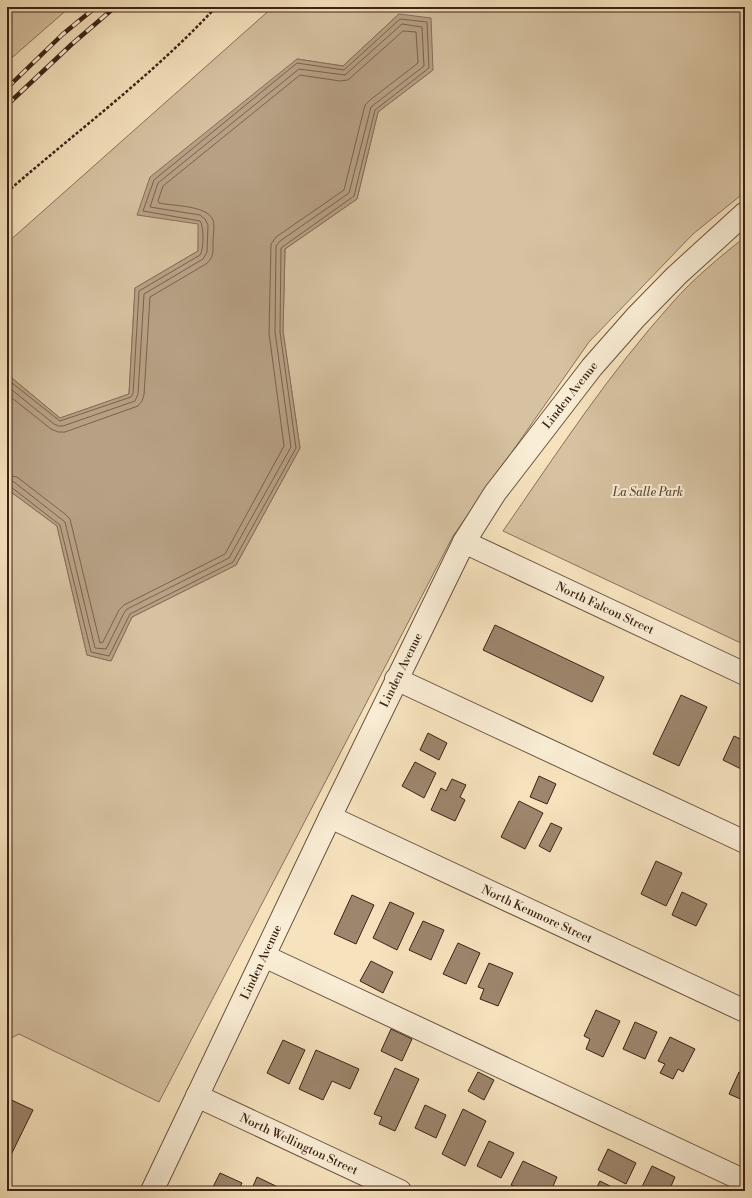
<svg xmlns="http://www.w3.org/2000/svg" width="752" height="1198" font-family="'Libre Bodoni',serif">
<rect width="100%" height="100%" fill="#f6e3be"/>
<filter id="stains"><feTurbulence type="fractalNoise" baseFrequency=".005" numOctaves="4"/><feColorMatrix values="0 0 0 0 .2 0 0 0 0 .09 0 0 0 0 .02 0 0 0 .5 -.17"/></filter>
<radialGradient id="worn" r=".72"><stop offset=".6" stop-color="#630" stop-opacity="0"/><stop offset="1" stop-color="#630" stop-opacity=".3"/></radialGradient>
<g fill="#d6c2a1" stroke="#89725b">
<polygon points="7,7 70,7 7,62"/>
<polygon points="273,7 745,7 745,192 693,234 589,342 453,536 159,1102 19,1034 7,1040 7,489 57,526 87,655 111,661 132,617 236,565 300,448 283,331 285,249 357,199 378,112 433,70 399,14 343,66 297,59 199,224 198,251 135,288 129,394 60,418 7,374 7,243"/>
<path d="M745 237V645L503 531C557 453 609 373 673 302 693 279 721 256 745 237Z"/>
</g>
<polygon fill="#b7a185" stroke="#866e58" points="399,14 431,18 433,70 378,112 357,199 285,249 283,331 300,448 236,565 132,617 111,661 87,655 57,526 7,489 7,374 60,418 129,394 135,288 198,251 198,224 137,215 150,177 297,59 343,66"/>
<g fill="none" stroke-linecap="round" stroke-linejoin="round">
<g stroke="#7a624d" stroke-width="1">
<path d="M7 379 60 421 131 397 133 394 139 291 200 255C204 250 204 226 200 221L143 211 154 180 297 63 344 70 400 19 427 22 429 68 375 110 354 196 281 248 280 332 296 448 233 562 130 614 109 656 91 652 60 525 11 487 7 486"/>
<polyline points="7,386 54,424 59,426 63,426 135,401 138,394 144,294 203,259 207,252 208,225 205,219 200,215 150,207 158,183 299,69 345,75 402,24 422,27 424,66 371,107 349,193 280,241 276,246 275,332 291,447 229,558 127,609 124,613 106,649 95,648 65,522 14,482 7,481"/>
<path d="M7 394 51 429 58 432H65L138 406 142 401 144 395 150 297 206 264C214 258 213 251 213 242 213 235 215 226 213 220 207 205 172 206 159 203L158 201 163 186 300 75 340 81 348 80 403 31 416 32 418 63 370 100 365 105 344 190 276 237 271 244 269 333 284 446 225 554 124 605 119 610 103 642 100 643 70 519 65 514 17 477 7 475"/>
</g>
</g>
<g fill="#9d866d" stroke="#3c2215">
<polygon points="495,625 604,677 592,702 483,650"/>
<polygon points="681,695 707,707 679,766 653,754"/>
<polygon points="428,733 447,743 439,760 420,750"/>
<polygon points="734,736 745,741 745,771 723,760"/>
<polygon points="415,762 436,773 424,798 402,786"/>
<polygon points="539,776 556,784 547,804 530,797"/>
<polygon points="452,779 466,785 460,797 465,800 455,821 431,810 441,788 446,791"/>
<polygon points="519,801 543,813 525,849 501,837"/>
<polygon points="551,823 562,828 550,852 539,846"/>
<polygon points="656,861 682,873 666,906 641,894"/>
<polygon points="682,892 707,904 696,926 672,915"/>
<polygon points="352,895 374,905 356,944 334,934"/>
<polygon points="390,902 414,913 397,950 373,938"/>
<polygon points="423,921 444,930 431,960 409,950"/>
<polygon points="458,943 480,953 466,984 443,974"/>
<polygon points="371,961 393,972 383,993 360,981"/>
<polygon points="489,963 513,973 498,1006 480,999 484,989 478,987"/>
<polygon points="596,1010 620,1021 603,1057 586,1049 590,1039 584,1036"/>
<polygon points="635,1022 657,1032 645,1059 623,1049"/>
<polygon points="391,1029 412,1039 402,1061 381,1051"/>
<polygon points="670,1037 695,1049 683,1072 678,1069 673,1079 660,1073 665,1064 658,1061"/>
<polygon points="283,1040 305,1050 289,1084 267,1073"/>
<polygon points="316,1050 359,1069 350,1089 332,1081 323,1100 299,1089"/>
<polygon points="395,1068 419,1079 395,1131 379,1124 382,1117 374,1114"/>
<polygon points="478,1072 494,1080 484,1100 468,1091"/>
<polygon points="739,1072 745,1074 745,1101 729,1094"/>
<polygon points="7,1098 33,1110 7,1163"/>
<polygon points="425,1105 446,1115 436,1138 415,1128"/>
<polygon points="463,1109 486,1121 465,1166 442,1154"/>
<polygon points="489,1141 514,1153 501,1178 477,1166"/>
<polygon points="608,1149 636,1163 626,1184 598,1170"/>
<polygon points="523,1161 557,1177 551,1191 525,1191 511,1185"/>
<polygon points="652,1166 675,1177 669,1191 640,1191"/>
<polygon points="220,1173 242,1183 238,1191 211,1191"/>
<polygon points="257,1177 282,1189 281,1191 251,1191"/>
<polygon points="600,1181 620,1191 595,1191"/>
</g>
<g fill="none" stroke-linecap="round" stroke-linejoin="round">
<g stroke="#6a523f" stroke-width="24">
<g id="minor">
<polyline points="464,542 745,674"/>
<polyline points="396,679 745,842"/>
<polyline points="330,817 745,1011"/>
<polyline points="264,956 745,1181"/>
<polyline points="197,1096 400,1191"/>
<polyline points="152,1191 330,817 464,542 495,493 592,367 636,317 676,276 745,213"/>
</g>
</g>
<path stroke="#3c2215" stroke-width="2.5" stroke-dasharray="3 2" stroke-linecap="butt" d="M7 192C77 131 153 75 216 7"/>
<use href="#minor" stroke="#f9edd5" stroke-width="22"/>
<g stroke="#3c2215" stroke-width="4.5">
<g id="rail">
<polyline points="7,88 63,34 96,7"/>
<polyline points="7,105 72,44 115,7"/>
</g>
</g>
<use href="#rail" stroke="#f9edd5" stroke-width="3" stroke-dasharray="9" stroke-linecap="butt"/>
</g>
<g text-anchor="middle" stroke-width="4" stroke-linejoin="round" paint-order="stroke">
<g font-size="12" fill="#3c2215" stroke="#f9edd5">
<text transform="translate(570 395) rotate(-52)" y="4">Linden Avenue</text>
<text transform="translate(605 608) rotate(25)" y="4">North Falcon Street</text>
<text transform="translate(401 670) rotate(-64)" y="4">Linden Avenue</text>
<text transform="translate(537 914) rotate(25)" y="4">North Kenmore Street</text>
<text transform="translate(261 962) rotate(-65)" y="4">Linden Avenue</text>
<text transform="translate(299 1144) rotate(25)" y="4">North Wellington Street</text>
</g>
<g font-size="12" font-style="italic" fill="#624a38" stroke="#f9edd5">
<text x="648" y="496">La Salle Park</text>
</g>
</g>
<rect width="752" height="1198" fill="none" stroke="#f6e3be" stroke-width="24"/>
<rect x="8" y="8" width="736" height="1182" fill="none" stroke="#3c2215" stroke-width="2"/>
<rect x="12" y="12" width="728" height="1174" fill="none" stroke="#3c2215"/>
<rect width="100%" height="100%" filter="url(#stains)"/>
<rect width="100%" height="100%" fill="url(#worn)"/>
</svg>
